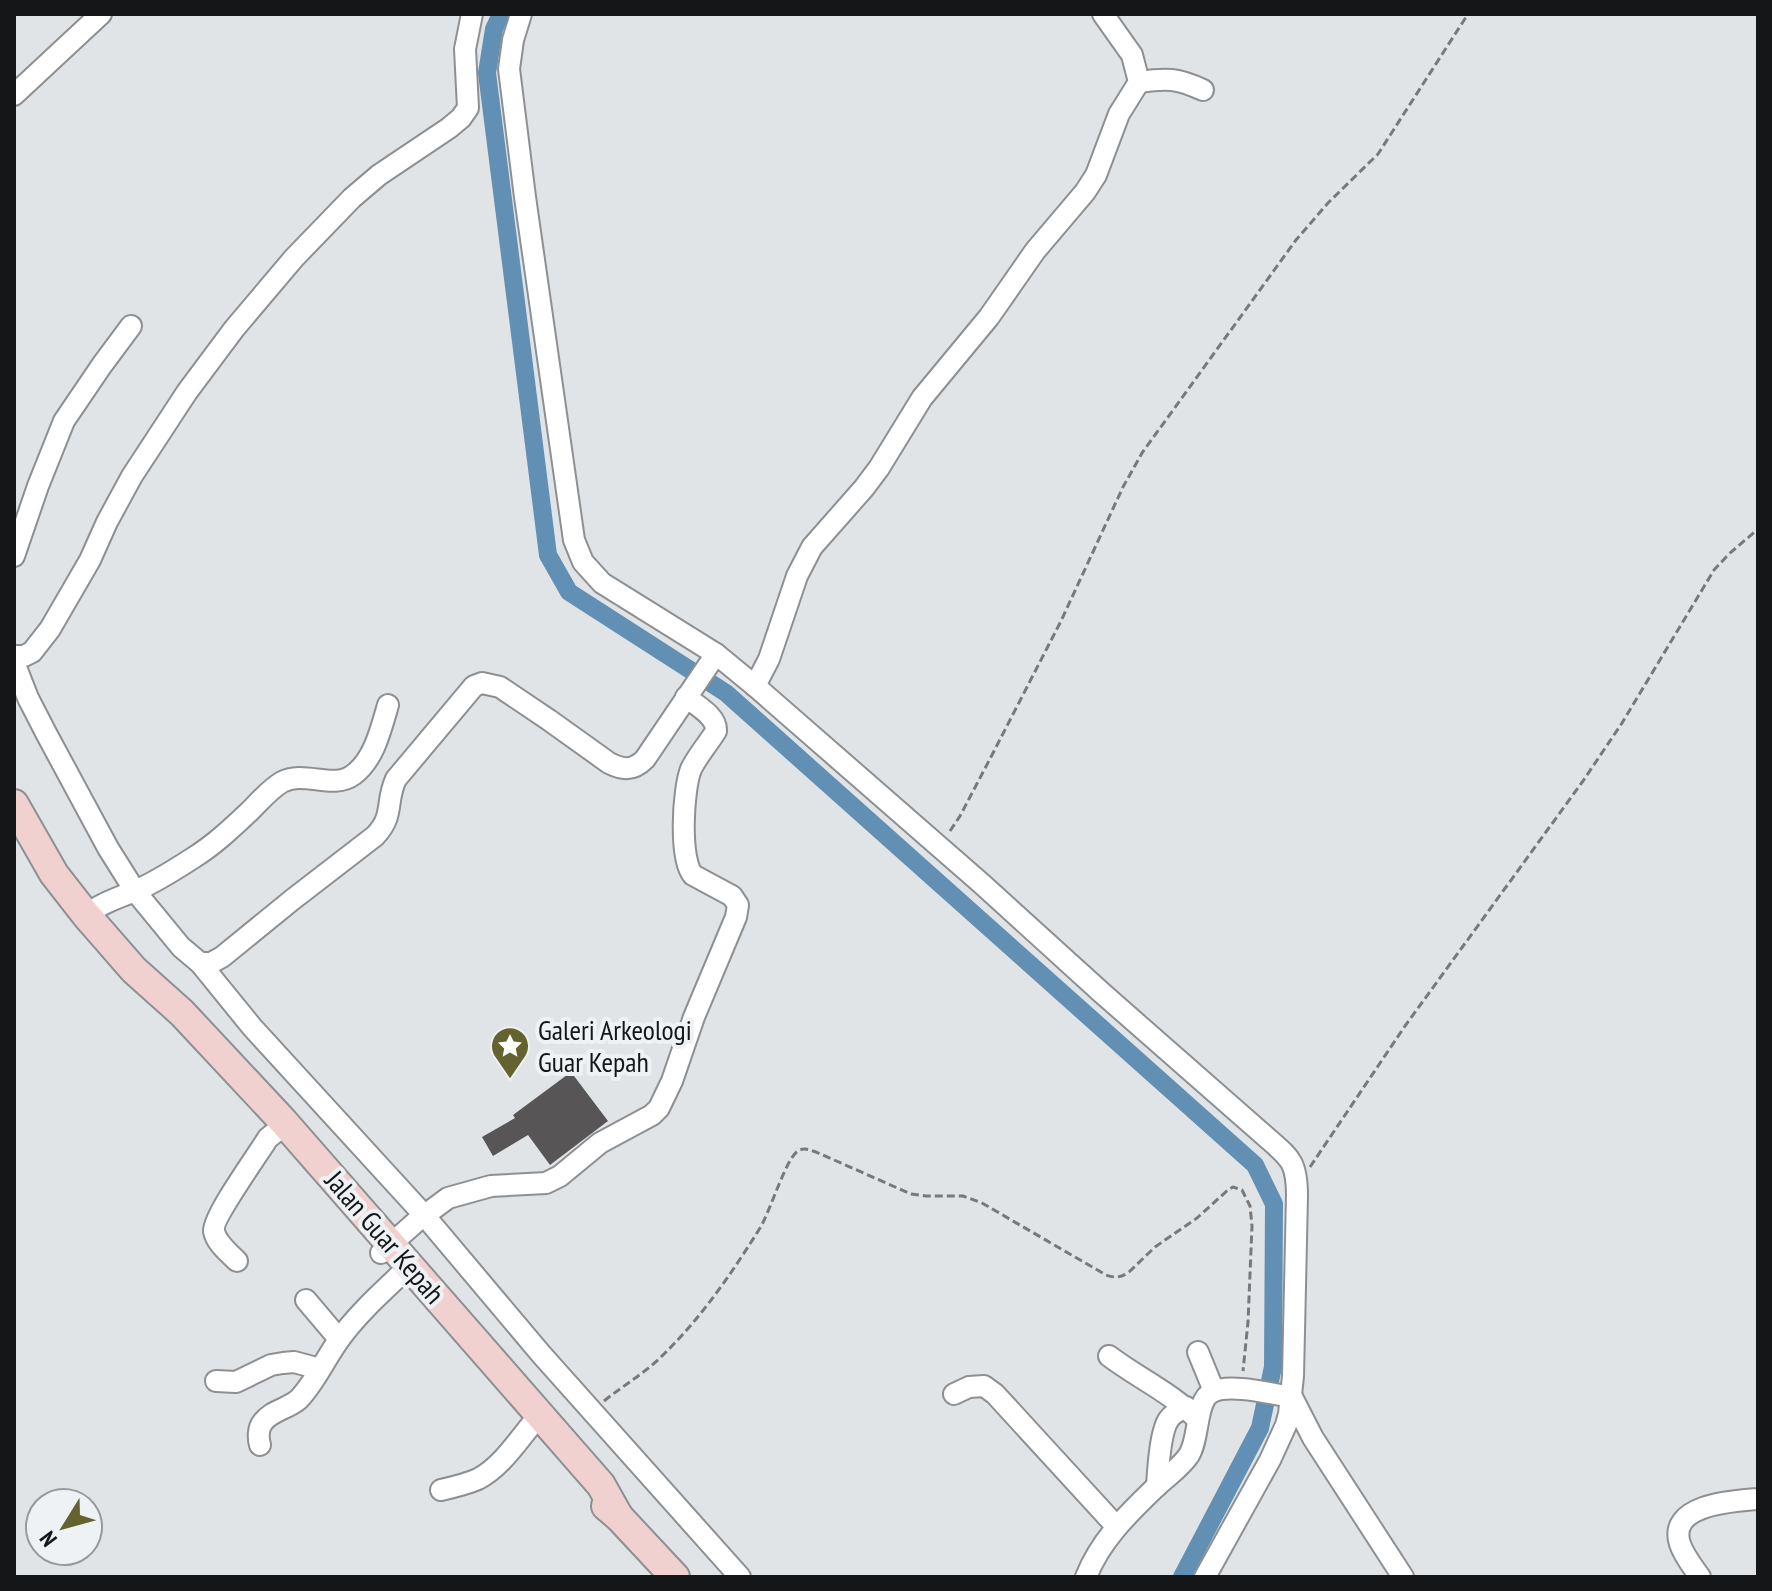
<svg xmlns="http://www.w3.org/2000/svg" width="1772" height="1591" font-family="'PT Sans Narrow',sans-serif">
<rect width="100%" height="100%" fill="#e1e4e7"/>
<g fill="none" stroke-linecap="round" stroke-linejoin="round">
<polyline stroke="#6190b4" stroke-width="18" points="501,14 494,29 487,73 548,555 569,592 726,693 1255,1165 1274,1204 1273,1367 1260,1428 1182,1577"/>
</g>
<polygon fill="#585557" points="571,1072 608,1121 550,1165 528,1135 493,1156 482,1137 515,1118 513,1115"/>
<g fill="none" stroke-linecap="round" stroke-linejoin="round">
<g stroke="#8d9093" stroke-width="24">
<g id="minor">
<path d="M521 14 513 40 509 69 525 197 574 540 583 562 602 583 716 654 755 686 982 884 1102 993 1265 1136C1290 1158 1297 1161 1297 1196L1293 1376 1289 1414 1286 1425 1270 1460 1205 1577"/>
<path d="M1139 82C1167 78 1177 78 1203 90"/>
<polyline points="14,95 101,14"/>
<polyline points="14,556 38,486 64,421 102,365 131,326"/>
<polyline points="14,656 24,656 32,652 50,629 90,560 107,522 132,476 187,392 234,329 294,258 352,198 379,175 449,128 461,118 468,108 465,49 472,14"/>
<polyline points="14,662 28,698 46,733 108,848 135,891 181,947 200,963 252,1027 424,1215 541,1354 740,1577"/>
<polyline points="755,686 769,659 797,576 812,547 864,488 879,468 922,398 989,317 1035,251 1085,192 1096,175 1119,114 1139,82 1132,55 1103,14"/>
<path d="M86 915C100 904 117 898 135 891 154 883 176 869 193 858 214 845 232 828 250 811 260 801 270 789 282 782 304 770 333 790 353 775 374 760 381 729 388 705"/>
<path d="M200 963H211L222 957 292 900 375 836C395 815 385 802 396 779L474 686 482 683 500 687 549 720 609 763C623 770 633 771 645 759L716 654"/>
<path d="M381 1253 417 1221 448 1198 491 1186 546 1183 560 1176 600 1143 652 1115 659 1108 672 1081 694 1017 736 917 738 905 732 896 693 875C679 859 683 789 691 769 698 755 708 744 716 731 717 716 697 706 686 697"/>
<path d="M237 1261C229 1253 216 1243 214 1231 212 1218 259 1153 268 1138L277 1131"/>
<polyline points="306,1300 339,1339"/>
<polyline points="1198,1352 1214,1391"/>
<path d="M1109 1356C1138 1378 1172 1393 1198 1420"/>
<polyline points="216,1381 236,1382 271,1365 283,1363 294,1362 320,1369"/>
<polyline points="954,1394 969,1387 984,1386 995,1394 1116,1526"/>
<path d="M260 1445C258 1438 258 1428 263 1422 272 1410 288 1409 299 1399 316 1381 326 1357 341 1337 358 1314 379 1295 400 1275"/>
<path d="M1157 1486C1158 1471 1160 1431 1169 1419 1173 1413 1180 1410 1186 1407"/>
<path d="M441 1490C454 1487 467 1484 478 1479 500 1468 517 1442 532 1424"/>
<path d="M1086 1577C1101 1539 1129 1513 1158 1485 1169 1475 1181 1467 1189 1455 1200 1437 1195 1401 1212 1392 1230 1383 1272 1394 1292 1397L1313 1438 1403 1577"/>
<path d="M1700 1577C1693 1567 1684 1556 1680 1544 1667 1504 1734 1501 1758 1499"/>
</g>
</g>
<g stroke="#8d9093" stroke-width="32">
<g id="secondary">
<polyline points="14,804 54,874 86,915 134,970 182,1013 282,1120 601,1485 619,1517"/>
<polyline points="606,1506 619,1517 675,1577"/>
</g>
</g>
<g stroke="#77797b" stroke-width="3" stroke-dasharray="8 4" stroke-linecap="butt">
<polyline points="950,831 960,816 992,755 1061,621 1123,487 1142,453 1296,240 1328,203 1378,154 1468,14"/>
<polyline points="1310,1167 1405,1026 1583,781 1622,723 1714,570 1729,554 1758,529"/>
<path d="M604 1401C624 1385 645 1373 663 1355 701 1318 732 1273 760 1228 770 1212 786 1158 798 1151 804 1147 810 1150 816 1152L911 1194 926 1196H963L982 1203 1106 1275C1115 1278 1121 1278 1129 1272L1155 1247 1197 1218 1229 1189 1233 1187 1242 1190 1250 1206 1252 1226 1248 1322 1243 1371"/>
</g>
<use href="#minor" stroke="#fff" stroke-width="20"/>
<use href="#secondary" stroke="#f1d1d0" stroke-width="28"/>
</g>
<defs>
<g id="sight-pin" transform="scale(2)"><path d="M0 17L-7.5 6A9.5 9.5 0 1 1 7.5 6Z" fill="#646330" stroke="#eef2f5"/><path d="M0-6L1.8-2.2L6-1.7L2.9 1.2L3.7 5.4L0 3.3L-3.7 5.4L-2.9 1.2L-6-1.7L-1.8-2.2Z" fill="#fff"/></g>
</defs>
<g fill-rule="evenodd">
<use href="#sight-pin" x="510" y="1046"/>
</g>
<g text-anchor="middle" stroke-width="8" stroke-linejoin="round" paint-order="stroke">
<g font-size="28" fill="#151617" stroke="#eef2f5" text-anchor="start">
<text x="538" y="1040">Galeri Arkeologi<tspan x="538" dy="32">Guar Kepah</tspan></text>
</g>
<g font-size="28" fill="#151617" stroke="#eef2f5">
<text transform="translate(385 1237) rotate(49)" y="10">Jalan Guar Kepah</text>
</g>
</g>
<rect width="1772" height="1591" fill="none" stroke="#151617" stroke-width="32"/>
<g transform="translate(64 1527) rotate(233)"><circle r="38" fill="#eef2f5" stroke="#979a9c" stroke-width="2"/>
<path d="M0-6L14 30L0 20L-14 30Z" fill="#646330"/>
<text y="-12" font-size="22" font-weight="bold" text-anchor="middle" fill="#151617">N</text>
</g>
</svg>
